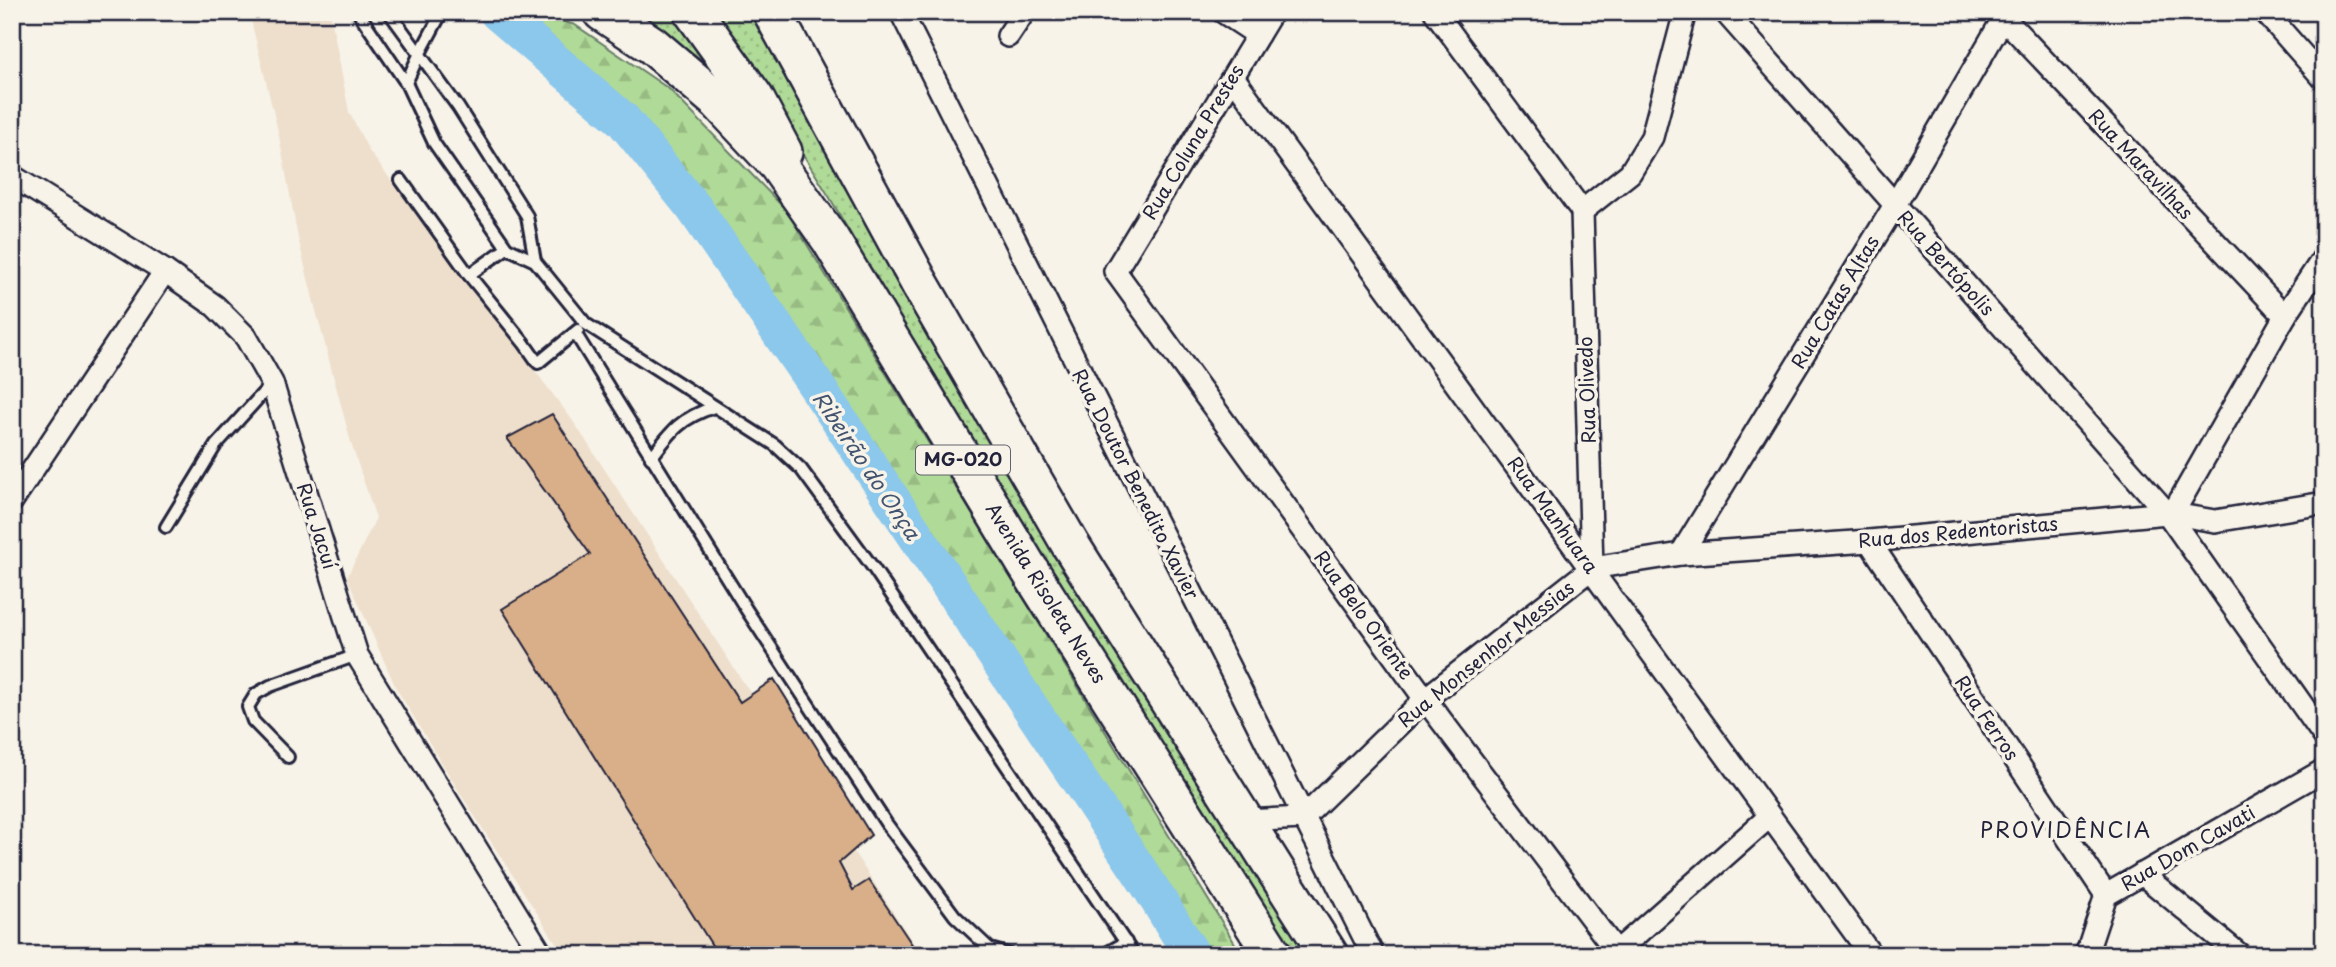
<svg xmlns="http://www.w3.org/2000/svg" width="2336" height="967" font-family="'Playpen Sans',sans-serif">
<defs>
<pattern id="grass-dots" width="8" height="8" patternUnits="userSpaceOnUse" patternTransform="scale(1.75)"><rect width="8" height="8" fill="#b0da97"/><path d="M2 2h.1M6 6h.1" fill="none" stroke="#97bb83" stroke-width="1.8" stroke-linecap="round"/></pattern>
<pattern id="forest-firs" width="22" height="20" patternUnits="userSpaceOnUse" patternTransform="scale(1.75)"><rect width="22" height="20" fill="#b0da97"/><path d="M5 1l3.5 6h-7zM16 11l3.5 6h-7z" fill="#97bb83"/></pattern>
</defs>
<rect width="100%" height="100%" fill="#f7f3e8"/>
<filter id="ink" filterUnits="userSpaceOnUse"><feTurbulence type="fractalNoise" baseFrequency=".0143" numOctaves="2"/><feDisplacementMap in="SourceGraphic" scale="14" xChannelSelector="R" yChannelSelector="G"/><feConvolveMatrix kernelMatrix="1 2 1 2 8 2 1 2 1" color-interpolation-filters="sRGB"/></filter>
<g filter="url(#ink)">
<polygon fill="#eedfcc" points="249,12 330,12 349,112 369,151 573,421 921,955 564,955 463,798 396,688 347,577 376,518 351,443 314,303 298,238 278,131"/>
<g fill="url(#grass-dots)" stroke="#697e69" stroke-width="2">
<polygon points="638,12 681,12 738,87 644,17"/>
<polygon points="705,12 753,12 815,121 1313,955 1295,955 1283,935 1122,685 926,366 830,198 775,109"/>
</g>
<polygon fill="url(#forest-firs)" stroke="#697e69" stroke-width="2" points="511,12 531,12 575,25 669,89 786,210 1242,955 1198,955 1086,777 730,249 633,121"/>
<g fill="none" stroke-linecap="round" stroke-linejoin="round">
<polyline stroke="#8cc7ec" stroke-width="37" points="497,12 623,120 694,208 815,384 1152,890 1192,955"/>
</g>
<polygon fill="#d8af89" stroke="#22223b" stroke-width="2" points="552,414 740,702 774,679 871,835 839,863 853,890 869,880 919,955 718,955 502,609 590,554 507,438"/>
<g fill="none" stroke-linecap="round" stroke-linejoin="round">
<g stroke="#22223b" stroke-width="16">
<g id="lane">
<polyline points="358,12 406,83 434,143 507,248 469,275 401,180"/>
<polyline points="389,12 458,107 527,216 535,261"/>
<polyline points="406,83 419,55 442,12"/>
<polyline points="507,248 535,261 586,324 775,445 801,469 874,569 1134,955"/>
<polyline points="469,275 524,343 538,363 578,330"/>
<polyline points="575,333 746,609 886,823 955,916 990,949 1011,955"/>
<path d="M651 458C672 430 681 418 714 407"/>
<polyline points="166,527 216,445 272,383"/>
<polyline points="288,757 253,721 248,707 256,694 270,686 357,655"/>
<polyline points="1103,955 1126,942"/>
</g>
</g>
<g stroke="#22223b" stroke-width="26">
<g id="street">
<polyline points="901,12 1373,955"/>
<polyline points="1223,12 1258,35"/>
<polyline points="1272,12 1115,271 1425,699 1619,955"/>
<polyline points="1435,12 1582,211"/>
<polyline points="1725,12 2167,513 2324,736"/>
<polyline points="1998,12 2285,316"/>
<polyline points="2265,12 2324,79"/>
<polyline points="1008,36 1024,12"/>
<polyline points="1233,77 1871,955"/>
<polyline points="12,176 165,271 215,306 246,337 272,383 357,655 542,955"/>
<polyline points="1582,211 1592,568"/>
<polyline points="1582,211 1630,173 1652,137 1685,12"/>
<polyline points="12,501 165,271"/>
<polyline points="2173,513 2285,316 2324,257"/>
<polyline points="1869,541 2106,895"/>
<polyline points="1681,554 1895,205 2007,12"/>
<polyline points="1244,821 1303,818 1425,699 1592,568 1681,554 1869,541 2167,513 2215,521 2324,503"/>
<polyline points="2142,874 2240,955"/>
<polyline points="1613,955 1769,817"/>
<polyline points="2086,955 2106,895 2324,770"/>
</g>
</g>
<g stroke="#22223b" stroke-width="42">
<g id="highway">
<polyline points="602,12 652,45 719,102 777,164 830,239 1027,566 1273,955"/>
<polyline points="693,12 754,97 783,152"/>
<polyline points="772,12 920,284 1070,544 1329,955"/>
</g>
</g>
<use href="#lane" stroke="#f7f3e8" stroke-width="10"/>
<use href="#street" stroke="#f7f3e8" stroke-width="21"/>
<use href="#highway" stroke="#f7f3e8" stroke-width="37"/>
</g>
</g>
<g text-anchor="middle" stroke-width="7" stroke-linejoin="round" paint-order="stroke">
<rect fill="#f7f3e8" stroke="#62616f" stroke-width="2" x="916" y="445.5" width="94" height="29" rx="5"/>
<g font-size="18" font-weight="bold" fill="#22223b">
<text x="963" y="466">MG-020</text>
</g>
<g font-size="19" fill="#22223b" stroke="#f7f3e8">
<text transform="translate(1193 142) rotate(-59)" y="7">Rua Coluna Prestes</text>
<text transform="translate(2141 164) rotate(47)" y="7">Rua Maravilhas</text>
<text transform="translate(1946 263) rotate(48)" y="7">Rua Bertópolis</text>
<text transform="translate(1835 302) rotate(-59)" y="7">Rua Catas Altas</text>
<text transform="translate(1587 390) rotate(-92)" y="7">Rua Olivedo</text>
<text transform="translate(1136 484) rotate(63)" y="7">Rua Doutor Benedito Xavier</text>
<text transform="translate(1553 515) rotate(54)" y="7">Rua Manhuara</text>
<text transform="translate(317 526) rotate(72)" y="7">Rua Jacuí</text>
<text transform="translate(1958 532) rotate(-5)" y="7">Rua dos Redentoristas</text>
<text transform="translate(1046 593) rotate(58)" y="7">Avenida Risoleta Neves</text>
<text transform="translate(1364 615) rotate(54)" y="7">Rua Belo Oriente</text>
<text transform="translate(1486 654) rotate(-39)" y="7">Rua Monsenhor Messias</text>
<text transform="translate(1987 718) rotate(56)" y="7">Rua Ferros</text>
<text transform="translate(2188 848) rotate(-30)" y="7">Rua Dom Cavati</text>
</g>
<g font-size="21" font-style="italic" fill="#425470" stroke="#f7f3e8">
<text transform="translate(866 466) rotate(56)" y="7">Ribeirão do Onça</text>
</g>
<g font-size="21" letter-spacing="2" fill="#22223b" stroke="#f7f3e8">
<text x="2066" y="838">PROVIDÊNCIA</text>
</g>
</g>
<rect width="2336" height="967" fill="none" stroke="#f7f3e8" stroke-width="42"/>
<rect x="21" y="21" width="2294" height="925" fill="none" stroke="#22223b" stroke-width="2.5" filter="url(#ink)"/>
</svg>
